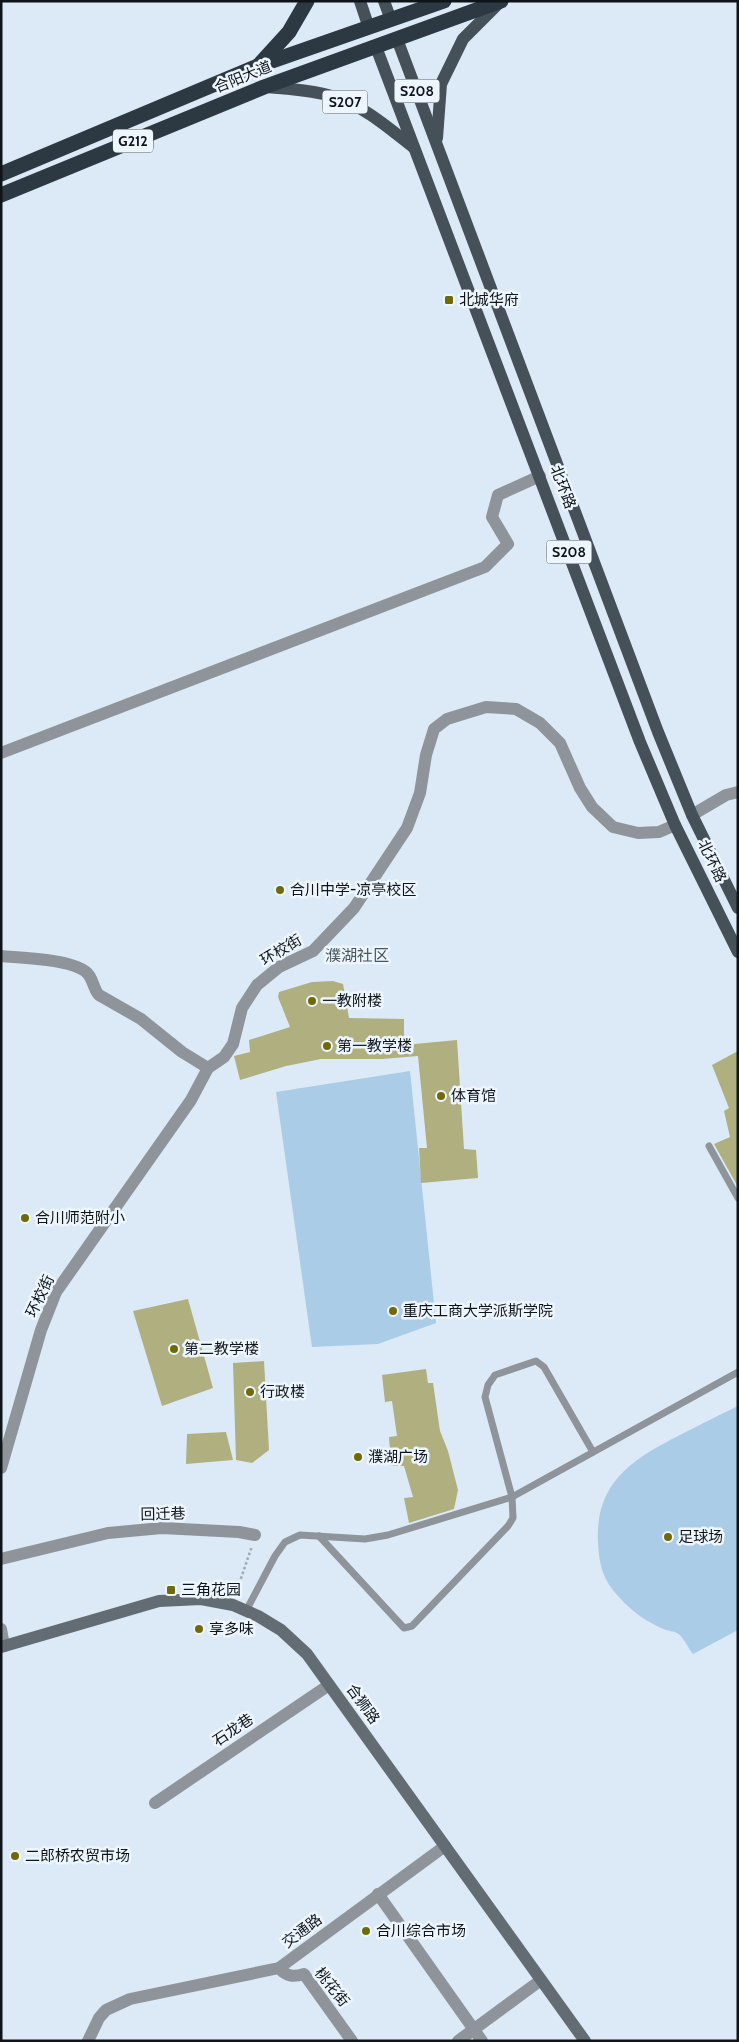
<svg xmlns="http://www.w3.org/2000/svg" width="739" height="2042" font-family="Cabin,'Noto Sans SC',sans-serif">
<rect width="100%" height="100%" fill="#dbeaf6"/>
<g fill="#aacce7">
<polygon points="410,1071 436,1323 378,1344 312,1347 276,1092"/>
<path d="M738 1406V1630L693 1654C688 1648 683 1636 677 1633 673 1631 669 1631 666 1630 648 1623 631 1611 619 1597 603 1580 599 1565 598 1542 595 1482 633 1459 680 1435 699 1425 718 1416 738 1406Z"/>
</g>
<g fill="#b0af7f">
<polygon points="333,981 343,984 349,1018 404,1019 404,1045 457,1040 464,1149 476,1150 478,1178 421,1183 419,1148 427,1148 418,1056 382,1059 321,1059 286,1066 240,1080 234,1056 250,1052 249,1040 290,1027 278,997 279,992 312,982"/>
<polygon points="738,1051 738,1187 714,1144 730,1137 724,1111 729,1108 712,1065"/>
<polygon points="188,1299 213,1388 162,1406 133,1311"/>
<polygon points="264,1361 269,1450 252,1463 236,1460 233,1363"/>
<polygon points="426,1369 428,1383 433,1383 440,1431 448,1451 458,1490 454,1509 409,1523 404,1498 413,1497 404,1466 391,1466 389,1437 397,1436 392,1401 385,1402 382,1375"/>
<polygon points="226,1432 233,1460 186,1464 187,1434"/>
</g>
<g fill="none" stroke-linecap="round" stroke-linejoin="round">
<polyline stroke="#9ea9b3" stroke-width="2.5" stroke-dasharray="2.5 2.5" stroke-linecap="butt" points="236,1593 252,1546"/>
<g stroke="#8e9499" stroke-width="7">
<polyline points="709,1146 738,1198"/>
<polyline points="319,1536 404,1628 412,1626 508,1526 513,1518 512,1497 485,1397 488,1385 495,1375 536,1361 544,1367 593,1452"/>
<polyline points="246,1611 275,1556 285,1542 300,1535 365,1539 388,1535 512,1497 738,1372"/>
</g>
<g stroke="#8e9499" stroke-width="12">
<polyline points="1,753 485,567 508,544 492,517 498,495 540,476"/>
<polyline points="692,815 726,795 738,792"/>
<path d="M1 956C22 958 71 959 86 972 93 977 93 989 99 995L141 1019 182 1052 208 1068"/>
<polyline points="1,1468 41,1330 56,1292 191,1100 208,1068 224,1057 233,1044 242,1008 257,985 279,967 313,951 354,908 407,828 420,793 426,755 434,729 447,719 486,707 516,709 540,723 560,743 580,788 592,807 613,827 638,833 659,832 675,825"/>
<polyline points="1,1559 108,1533 162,1528 239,1532 255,1535"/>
<polyline points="1,1629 4,1646"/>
<polyline points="155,1803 329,1685"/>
<polyline points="378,1894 482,2041"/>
<path d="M279 1968C287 1977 294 1977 304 1974L352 2041"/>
<polyline points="88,2041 99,2018 106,2010 130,1999 279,1968 445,1846"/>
<polyline points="458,2041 541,1980"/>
</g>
<polyline stroke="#636c73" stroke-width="12" points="1,1647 159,1601 201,1599 233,1605 258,1616 281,1630 307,1654 585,2041"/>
<g stroke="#455059" stroke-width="12">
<polyline points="360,1 369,28"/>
<polyline points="384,1 391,20"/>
<polyline points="397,39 658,732 692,815 738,908"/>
<polyline points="376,47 640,742 675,825 738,952"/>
<path d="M267 87C289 89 314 90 335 97 364 106 390 129 413 147"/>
<polyline points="437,138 441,84 463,39 499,3"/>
</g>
<g stroke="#2d3942" stroke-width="15">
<polyline points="259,65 289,32 307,1"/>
<polyline points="1,174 258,66 444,1"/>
<polyline points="1,195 264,87 501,1"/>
</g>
</g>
<g fill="#6f6a05" stroke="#edf6fe" stroke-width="2">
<rect x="444" y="295" width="10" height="10" rx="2.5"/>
<circle cx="280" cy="890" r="5"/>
<circle cx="312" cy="1001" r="5"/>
<circle cx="327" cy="1046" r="5"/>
<circle cx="441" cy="1096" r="5"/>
<circle cx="25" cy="1218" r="5"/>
<circle cx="393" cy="1311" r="5"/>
<circle cx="174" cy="1349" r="5"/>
<circle cx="250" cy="1392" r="5"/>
<circle cx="358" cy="1457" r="5"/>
<circle cx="668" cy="1537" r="5"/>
<rect x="166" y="1585" width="10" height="10" rx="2.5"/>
<circle cx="199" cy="1629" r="5"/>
<circle cx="15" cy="1856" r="5"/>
<circle cx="366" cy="1931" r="5"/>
</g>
<g text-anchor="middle" stroke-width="5" stroke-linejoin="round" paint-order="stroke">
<g fill="#edf6fe" stroke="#52585d" stroke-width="1">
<rect x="394.5" y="79.5" width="45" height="23" rx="4"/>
<rect x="322.5" y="90.5" width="45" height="23" rx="4"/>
<rect x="113" y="129.5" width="40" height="23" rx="4"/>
<rect x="546.5" y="540.5" width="45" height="23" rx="4"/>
</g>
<g font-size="14" font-weight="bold" fill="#0f1418">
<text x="417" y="96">S208</text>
<text x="345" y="107">S207</text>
<text x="133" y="146">G212</text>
<text x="569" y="557">S208</text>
</g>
<g font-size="15" fill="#0f1418" stroke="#edf6fe">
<text transform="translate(243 77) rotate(-22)" y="5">合阳大道</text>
<text transform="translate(563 487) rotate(69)" y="5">北环路</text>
<text transform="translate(712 861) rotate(64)" y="5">北环路</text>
<text transform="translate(281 950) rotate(-31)" y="5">环校街</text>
<text transform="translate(40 1296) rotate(-64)" y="5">环校街</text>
<text transform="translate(163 1514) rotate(-1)" y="5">回迁巷</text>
<text transform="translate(363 1704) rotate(54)" y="5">合狮路</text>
<text transform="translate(233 1730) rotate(-34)" y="5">石龙巷</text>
<text transform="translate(302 1931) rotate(-37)" y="5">交通路</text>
<text transform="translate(332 1987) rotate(51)" y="5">桃花街</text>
</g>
<g font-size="15" fill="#0f1418" stroke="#edf6fe" text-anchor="start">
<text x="459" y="305">北城华府</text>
<text x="290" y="895">合川中学-凉亭校区</text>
<text x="322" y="1006">一教附楼</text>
<text x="337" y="1051">第一教学楼</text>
<text x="451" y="1101">体育馆</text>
<text x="35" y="1223">合川师范附小</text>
<text x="403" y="1316">重庆工商大学派斯学院</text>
<text x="184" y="1354">第二教学楼</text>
<text x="260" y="1397">行政楼</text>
<text x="368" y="1462">濮湖广场</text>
<text x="678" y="1542">足球场</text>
<text x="181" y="1595">三角花园</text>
<text x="209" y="1634">享多味</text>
<text x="25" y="1861">二郎桥农贸市场</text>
<text x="376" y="1936">合川综合市场</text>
</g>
<g font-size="16" fill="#495660" stroke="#edf6fe">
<text x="357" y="961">濮湖社区</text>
</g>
</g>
<rect width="739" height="2042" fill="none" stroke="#0f1418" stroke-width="5"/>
</svg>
